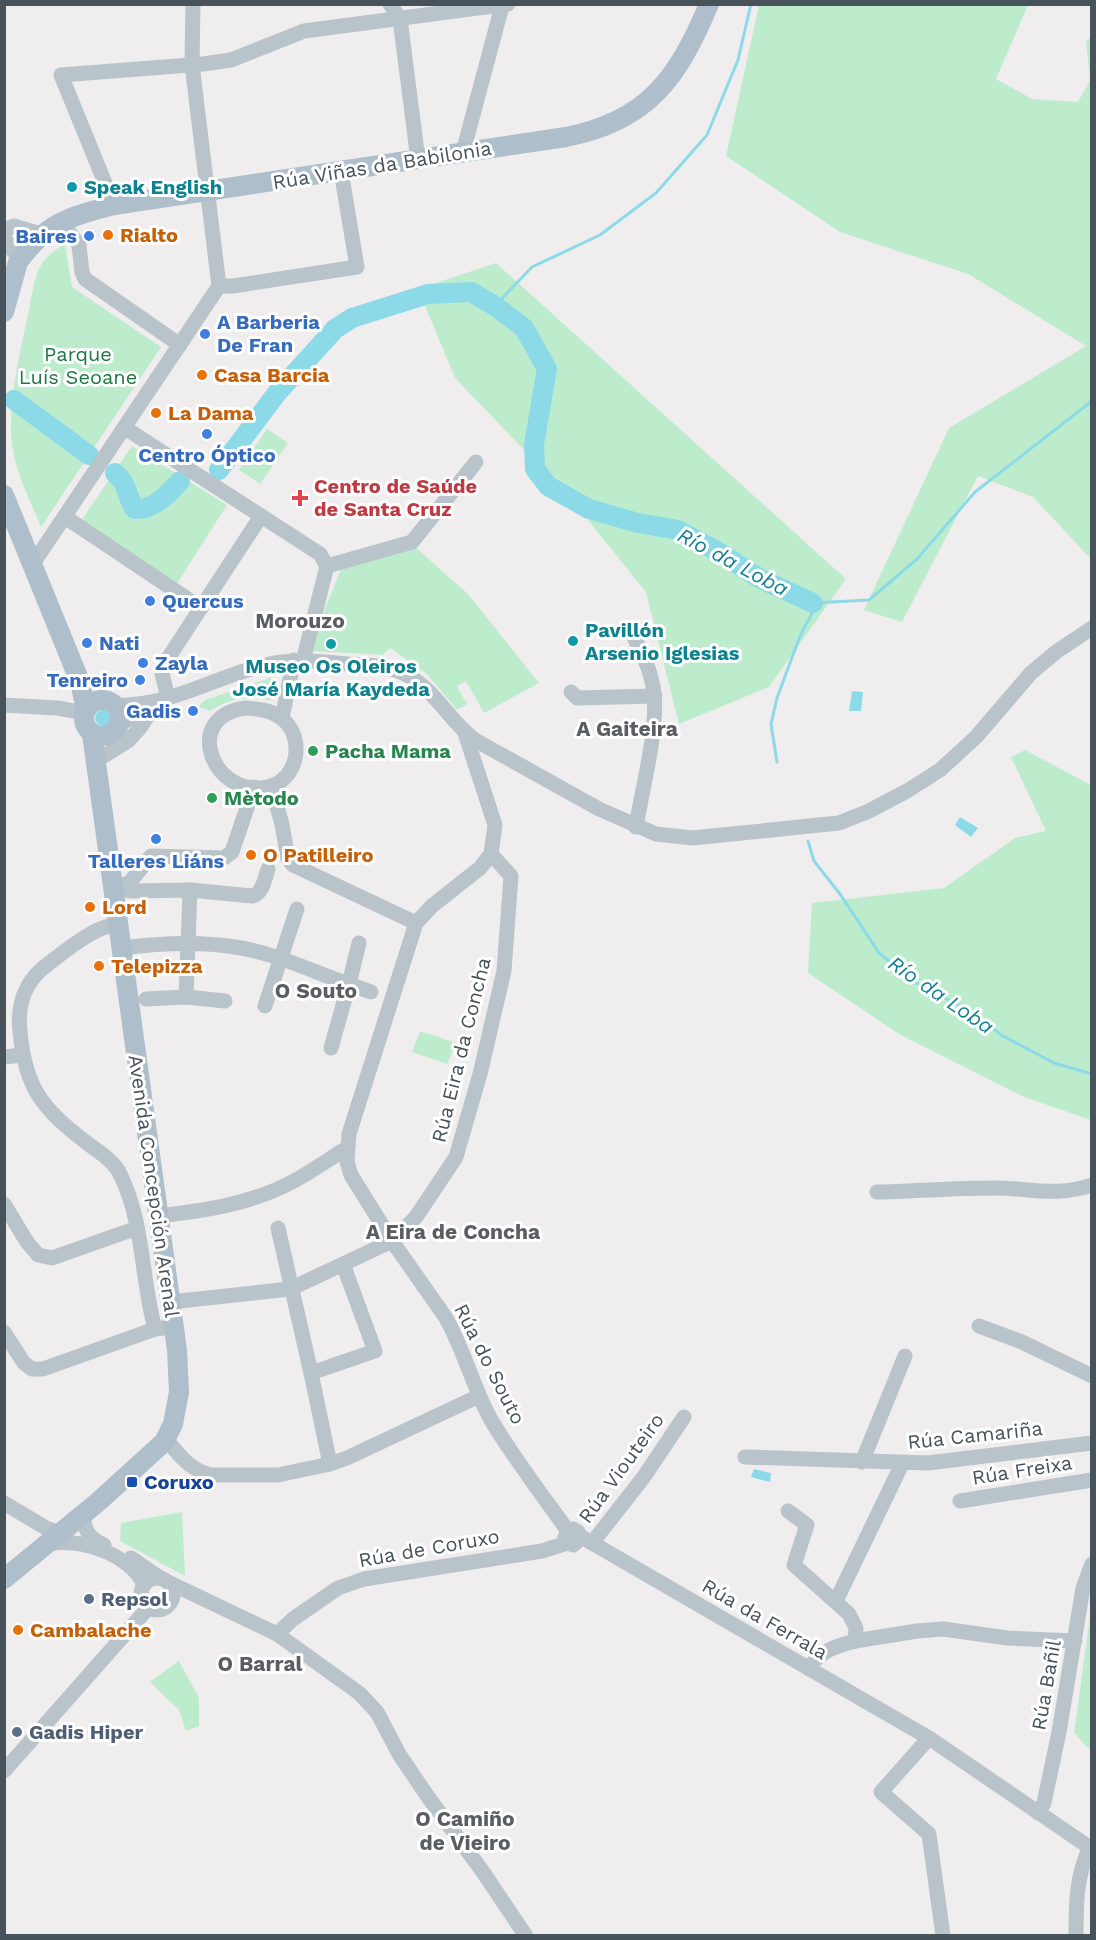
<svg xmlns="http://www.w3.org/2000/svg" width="1096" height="1940" font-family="'Work Sans',sans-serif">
<rect width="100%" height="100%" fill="#f0edee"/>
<g fill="#bdeccd">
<polygon points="759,5 1028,5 996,79 1032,99 1078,102 1090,80 1086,40 1091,38 1091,559 1033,497 978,476 902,622 864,610 949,428 1086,346 968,274 840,232 726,156"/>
<path d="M65 244 72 287 161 347 41 527C30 500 16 474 12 445 7 404 20 354 28 314 32 297 33 280 41 265 46 256 56 249 65 244Z"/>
<polygon points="496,263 846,579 769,687 679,724 646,592 571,499 455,378 418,289"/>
<polygon points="267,429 288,443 260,484 239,470"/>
<polygon points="132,446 227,505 176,585 81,521"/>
<polygon points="413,545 468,594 539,683 484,713 466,681 457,686 467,704 457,710 427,674 390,648 382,655 313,651 325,608 341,569"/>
<path d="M270 678 276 679 278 685 272 700C246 697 233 696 210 711L200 707V704L205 700Z"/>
<polygon points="1025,750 1091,785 1091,1120 1024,1097 899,1034 808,973 812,903 944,888 1015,838 1046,831 1011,757"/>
<polygon points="420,1031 456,1043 447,1064 412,1052"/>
<polygon points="182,1512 185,1576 120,1541 121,1523"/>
<polygon points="1091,1610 1092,1751 1091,1751 1074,1733"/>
<polygon points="179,1661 199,1698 199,1726 186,1731 179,1710 150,1682"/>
</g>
<g fill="#8cdae7">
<polygon points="852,691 863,692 861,711 849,711"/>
<circle cx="103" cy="718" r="8"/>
<polygon points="960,817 978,828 971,837 955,825"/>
<polygon points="754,1469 771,1473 770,1482 751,1477"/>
</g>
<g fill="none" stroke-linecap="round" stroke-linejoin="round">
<g stroke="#8cdae7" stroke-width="3">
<polyline points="495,306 532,267 600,235 656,193 707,135 738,60 751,4"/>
<polyline points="777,762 771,724 777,698 800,636 812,613 813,603 869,600 917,559 975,492 1092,401"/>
<polyline points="808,841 814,861 840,894 879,953 916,983 976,1014 1001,1035 1054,1063 1092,1074"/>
</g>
<g stroke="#8cdae7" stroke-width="20">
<polyline points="14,400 89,455"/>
<polyline points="219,470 277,393 335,329 352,318 428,294 471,292 495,306 524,328 547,369 534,444 535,469 548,486 589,509 638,523 678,530 722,554 759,578 813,603"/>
<path d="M115 473C130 486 125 495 135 509 154 510 168 494 180 481"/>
</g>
<g stroke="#b9c3ca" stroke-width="15">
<polyline points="390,4 400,19 418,160"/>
<polyline points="463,152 502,6"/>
<polyline points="114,205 61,75 203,64 231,60 304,31 508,4"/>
<polyline points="61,221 79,245 82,272 85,279 180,345"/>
<polyline points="4,233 7,229 14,226 41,234"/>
<polyline points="4,237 13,251 22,257"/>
<polyline points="219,286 233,286 357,267 341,171"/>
<polyline points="125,428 320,554 327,566"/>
<polyline points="65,517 201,608"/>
<polyline points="32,565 219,286 192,65 193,4"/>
<polyline points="327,566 412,542 476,462"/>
<path d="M630 630C641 650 652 671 654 694 658 730 642 790 636 827"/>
<polyline points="303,661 327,566"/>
<polyline points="571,692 577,698 655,696"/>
<polyline points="168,698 161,669 261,516"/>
<polyline points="4,705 57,708 85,713"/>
<path d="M115 705C171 708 220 673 274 663 298 659 323 662 347 664 367 665 387 665 405 674 435 689 449 721 475 740L599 809 656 834 693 838 839 823 869 811 907 791 940 770 976 737 1031 673 1056 652 1092 628"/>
<path d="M246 708C258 709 271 710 281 718 306 736 299 781 267 787 212 798 181 716 246 708Z"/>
<polyline points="282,718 294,660"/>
<polyline points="120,724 153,706"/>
<path d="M465 733 495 825 491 854 480 868 432 906 416 923 349 1134 347 1162 351 1175 392 1241 446 1318C464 1350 473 1387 491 1420 514 1458 542 1495 568 1531"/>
<polyline points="104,756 128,741 140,728 156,703"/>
<polyline points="271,786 282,824 288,859 293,865 416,923"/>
<polyline points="114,889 130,882 151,856 224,858 232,852 254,787"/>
<path d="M115 889 132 891 190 890 252 896C263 894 265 878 268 869"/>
<path d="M118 924C93 927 68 949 48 964 25 981 17 1003 20 1031 25 1089 43 1109 87 1143 99 1152 114 1161 120 1174 144 1222 141 1278 155 1329"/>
<polyline points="359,943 349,984 371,992"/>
<path d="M122 948C161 943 202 941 241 948 277 954 314 972 349 984L331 1048"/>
<polyline points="186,997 190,890"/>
<polyline points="146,999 186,997 225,1001"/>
<polyline points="265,1006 297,909"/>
<polyline points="4,1057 22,1055"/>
<path d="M877 1192C916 1191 955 1188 994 1188 1029 1188 1057 1197 1092 1185"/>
<polyline points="4,1204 27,1242 38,1255 52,1258 137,1228"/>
<path d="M158 1216C203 1211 251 1204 292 1182 311 1172 329 1159 347 1148"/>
<polyline points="278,1228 311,1373 375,1351 343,1264"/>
<polyline points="170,1302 290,1289 392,1241 416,1217 456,1157 480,1074 504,971 511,876 491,854"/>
<polyline points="979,1326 1022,1342 1092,1376"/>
<polyline points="4,1332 24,1363 32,1369 43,1369 155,1329 164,1328"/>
<polyline points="311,1373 330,1464"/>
<path d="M166 1439C179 1455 190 1470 211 1475H278L330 1464 347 1458 479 1396"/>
<polyline points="745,1457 928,1463 1092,1443"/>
<polyline points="862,1462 905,1356"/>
<polyline points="960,1501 1092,1480"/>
<polyline points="4,1503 46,1528 61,1533"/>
<path d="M788 1511 807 1525 794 1565 849 1614 856 1628 855 1641C837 1646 818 1651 809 1669"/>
<path d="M84 1514C83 1530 89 1538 104 1545"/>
<polyline points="580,1536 929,1738 1092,1849"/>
<polyline points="592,1543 643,1478 684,1417"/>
<path d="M48 1544C81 1538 127 1553 144 1584"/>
<polyline points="131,1558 160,1578"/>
<circle cx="157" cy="1594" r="16"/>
<polyline points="168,1582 277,1634 359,1693 377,1712 399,1754 426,1794 483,1872 526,1936"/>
<polyline points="836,1601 902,1464"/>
<polyline points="277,1634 293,1619 338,1588 364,1579 542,1551 567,1543 573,1545 580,1539 578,1532 573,1529 568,1531 565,1537 567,1543"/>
<polyline points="855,1641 917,1631 943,1629 1007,1638 1075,1641"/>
<polyline points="929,1738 881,1792 929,1834 943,1936"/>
<polyline points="4,1771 148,1608"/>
<polyline points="1038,1813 1044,1803 1059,1732 1083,1588 1092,1564"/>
<path d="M1076 1936C1076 1906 1076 1874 1090 1848"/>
</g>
<g stroke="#aebfcb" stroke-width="20">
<path d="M4 312 18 262C47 222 69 217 114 205L566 137C648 121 678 78 709 4"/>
<polyline points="4,495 80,682 86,710"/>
<circle cx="102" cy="718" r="18"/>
<polyline points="4,1579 98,1502 164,1442 173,1424 179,1392 177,1350 92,734"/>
</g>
</g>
<g fill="#0f9aa8" stroke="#fff" stroke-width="2">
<circle cx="72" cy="187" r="6"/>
<circle cx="573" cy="641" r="6"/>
<circle cx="331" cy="644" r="6"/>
</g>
<g fill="#e8710a" stroke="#fff" stroke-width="2">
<circle cx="108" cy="235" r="6"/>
<circle cx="202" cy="375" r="6"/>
<circle cx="156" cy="413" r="6"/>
<circle cx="251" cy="855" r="6"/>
<circle cx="90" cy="907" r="6"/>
<circle cx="99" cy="966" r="6"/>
<circle cx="18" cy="1630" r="6"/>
</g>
<g fill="#3f7fe0" stroke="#fff" stroke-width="2">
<circle cx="89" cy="236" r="6"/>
<circle cx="205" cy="334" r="6"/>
<circle cx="207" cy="434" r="6"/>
<circle cx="150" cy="601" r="6"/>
<circle cx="87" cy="643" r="6"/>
<circle cx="143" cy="663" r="6"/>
<circle cx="140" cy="680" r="6"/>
<circle cx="193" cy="711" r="6"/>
<circle cx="156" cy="839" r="6"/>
</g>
<path fill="#e0444e" stroke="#fff" stroke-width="2" d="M297 489h6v6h6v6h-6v6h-6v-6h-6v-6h6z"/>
<g fill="#2e9e5b" stroke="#fff" stroke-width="2">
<circle cx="313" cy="751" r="6"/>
<circle cx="212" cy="798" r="6"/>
</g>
<rect fill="#1a4fb4" stroke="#fff" stroke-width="2" x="126" y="1476" width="12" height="12" rx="3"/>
<g fill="#5c6f8a" stroke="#fff" stroke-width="2">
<circle cx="89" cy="1599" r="6"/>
<circle cx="17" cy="1732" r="6"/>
</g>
<g text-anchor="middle" stroke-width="6" stroke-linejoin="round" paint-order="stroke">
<g font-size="20" fill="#47525a" stroke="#fff">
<text transform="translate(382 165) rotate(-9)" y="7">Rúa Viñas da Babilonia</text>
<text transform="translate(461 1050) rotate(-76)" y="7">Rúa Eira da Concha</text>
<text transform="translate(154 1186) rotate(82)" y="7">Avenida Concepción Arenal</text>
<text transform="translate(490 1364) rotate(63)" y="7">Rúa do Souto</text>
<text transform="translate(975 1435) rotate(-6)" y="7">Rúa Camariña</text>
<text transform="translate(621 1468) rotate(-54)" y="7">Rúa Viouteiro</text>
<text transform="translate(1022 1470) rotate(-9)" y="7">Rúa Freixa</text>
<text transform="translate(429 1548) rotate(-10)" y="7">Rúa de Coruxo</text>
<text transform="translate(765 1619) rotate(30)" y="7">Rúa da Ferrala</text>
<text transform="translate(1046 1685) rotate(-80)" y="7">Rúa Bañil</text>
</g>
<g font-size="20" font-weight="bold" fill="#0d838f" stroke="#fff" text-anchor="start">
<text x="84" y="194">Speak English</text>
<text x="585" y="637">Pavillón<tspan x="585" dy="23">Arsenio Iglesias</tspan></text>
<text x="331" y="673" text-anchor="middle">Museo Os Oleiros<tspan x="331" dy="23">José María Kaydeda</tspan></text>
</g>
<g font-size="20" font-weight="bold" fill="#c56008" stroke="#fff" text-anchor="start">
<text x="120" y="242">Rialto</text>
<text x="214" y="382">Casa Barcia</text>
<text x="168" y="420">La Dama</text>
<text x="263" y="862">O Patilleiro</text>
<text x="102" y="914">Lord</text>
<text x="111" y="973">Telepizza</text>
<text x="30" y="1637">Cambalache</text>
</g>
<g font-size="20" font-weight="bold" fill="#366cbe" stroke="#fff" text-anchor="start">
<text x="77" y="243" text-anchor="end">Baires</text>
<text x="217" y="329">A Barberia<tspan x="217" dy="23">De Fran</tspan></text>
<text x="207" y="462" text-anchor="middle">Centro Óptico</text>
<text x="162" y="608">Quercus</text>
<text x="99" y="650">Nati</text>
<text x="155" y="670">Zayla</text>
<text x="128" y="687" text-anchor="end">Tenreiro</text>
<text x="181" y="718" text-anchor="end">Gadis</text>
<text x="156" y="868" text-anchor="middle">Talleres Liáns</text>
</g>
<g font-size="20" fill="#1b7843" stroke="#fff">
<text x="78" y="361">Parque<tspan x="78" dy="23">Luís Seoane</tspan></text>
</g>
<g font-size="20" font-weight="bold" fill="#be3a42" stroke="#fff" text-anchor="start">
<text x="314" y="493">Centro de Saúde<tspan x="314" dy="23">de Santa Cruz</tspan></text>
</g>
<g font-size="20" font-weight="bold" fill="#27864d" stroke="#fff" text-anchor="start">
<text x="325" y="758">Pacha Mama</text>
<text x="224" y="805">Mètodo</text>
</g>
<g font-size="20" font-weight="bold" fill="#164399" stroke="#fff" text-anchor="start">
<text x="144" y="1489">Coruxo</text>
</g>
<g font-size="20" font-weight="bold" fill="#4e5e75" stroke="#fff" text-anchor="start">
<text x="101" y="1606">Repsol</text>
<text x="29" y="1739">Gadis Hiper</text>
</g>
<g font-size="21" font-style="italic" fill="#138093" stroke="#fff">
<text transform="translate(733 562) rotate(28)" y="7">Río da Loba</text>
<text transform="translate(941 995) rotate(34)" y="7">Río da Loba</text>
</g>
<g font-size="21" font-weight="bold" fill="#5a5e62" stroke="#fff">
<text x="300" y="628">Morouzo</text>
<text x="627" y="736">A Gaiteira</text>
<text x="316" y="998">O Souto</text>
<text x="453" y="1239">A Eira de Concha</text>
<text x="260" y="1671">O Barral</text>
<text x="465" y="1826">O Camiño<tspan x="465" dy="24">de Vieiro</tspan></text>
</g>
</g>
<rect width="1096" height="1940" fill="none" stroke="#47525a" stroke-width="12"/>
</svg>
